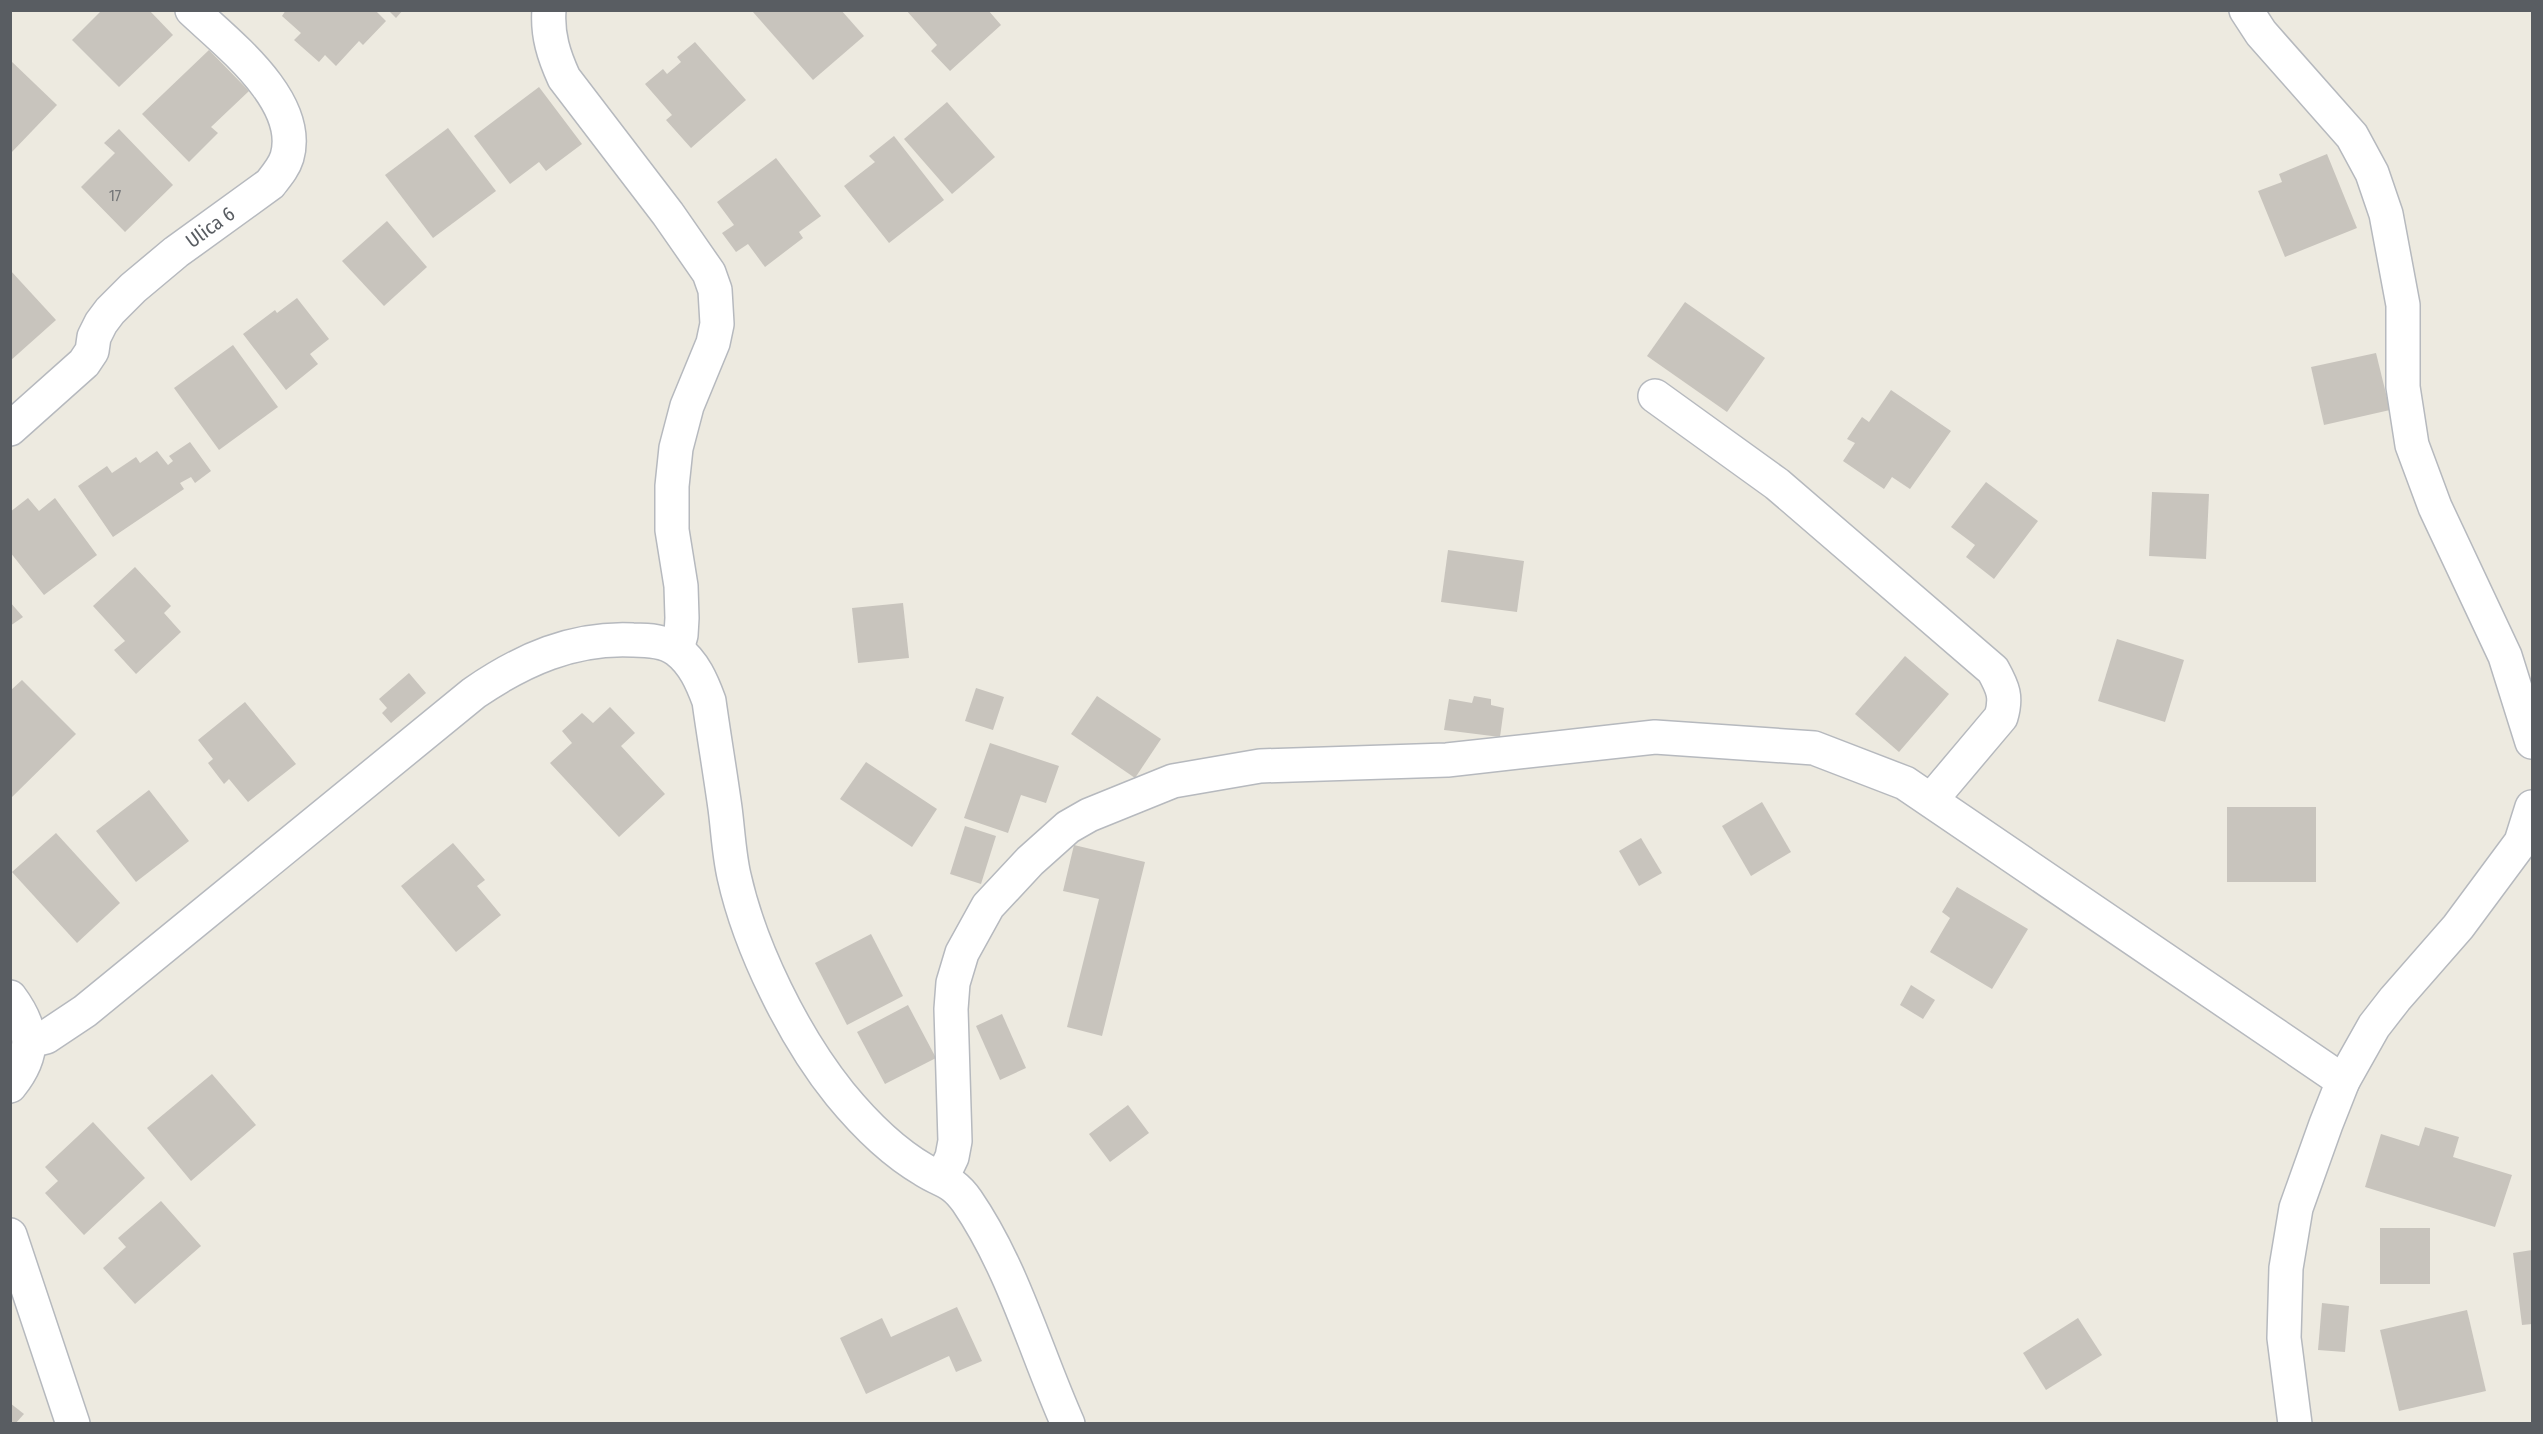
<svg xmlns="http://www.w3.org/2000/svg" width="2543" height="1434" font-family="'Fira Sans Condensed',sans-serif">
<rect width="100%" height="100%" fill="#edeae0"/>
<g fill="#c8c4bd">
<polygon points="102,10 149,10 173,35 119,87 72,40"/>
<polygon points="286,10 375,10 386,21 363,45 359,41 336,66 325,55 319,62 294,40 301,33 282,16"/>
<polygon points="388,10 403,10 396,18"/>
<polygon points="754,10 841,10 864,36 813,80 753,12"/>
<polygon points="906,10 988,10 1001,25 950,71 931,51 937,45"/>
<polygon points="695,42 746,100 691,148 666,120 672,115 645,84 663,69 667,74 681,62 677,57"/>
<polygon points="209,50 249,91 211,127 218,133 189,162 142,114"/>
<polygon points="10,60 57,105 10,154"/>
<polygon points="539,87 582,144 546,171 539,162 510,184 474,136"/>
<polygon points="947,102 995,157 952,194 904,139"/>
<polygon points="448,128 496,191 433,238 385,175"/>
<polygon points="119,129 173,185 125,232 81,187 115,153 104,143"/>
<polygon points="894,136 944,200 889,243 844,186 875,162 869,156"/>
<polygon points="2327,154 2357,228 2285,257 2258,191 2282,182 2279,174"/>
<polygon points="776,158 821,216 799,232 803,238 765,267 748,244 736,252 722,233 734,225 717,202"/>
<polygon points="387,221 427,267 384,306 342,261"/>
<polygon points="10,270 56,320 10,361"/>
<polygon points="297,298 329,339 310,354 318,364 286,390 243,334 275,310 277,313"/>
<polygon points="1685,302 1765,358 1727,412 1647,356"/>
<polygon points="233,345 278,407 219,450 174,388"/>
<polygon points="2376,353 2390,410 2324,425 2311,367"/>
<polygon points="1891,390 1951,431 1910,489 1892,477 1884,489 1843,461 1855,443 1847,439 1862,417 1869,422"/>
<polygon points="190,442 211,471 195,483 191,477 180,483 184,489 113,537 78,486 107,466 112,473 136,457 140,463 157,451 168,465 173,461 169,456"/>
<polygon points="1986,482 2038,521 1994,579 1966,557 1975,545 1951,527"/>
<polygon points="2152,492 2209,494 2206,559 2149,556"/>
<polygon points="28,498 39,511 55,498 97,555 44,595 10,552 10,512"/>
<polygon points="1448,550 1524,561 1517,612 1441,602"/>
<polygon points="135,567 171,606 164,613 181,632 136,674 114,650 125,641 93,606"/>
<polygon points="10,602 23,617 10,626"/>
<polygon points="903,603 909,658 858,663 852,608"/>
<polygon points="2117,639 2184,660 2165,722 2098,701"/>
<polygon points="1905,656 1949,694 1899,752 1855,714"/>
<polygon points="409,673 426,693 391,723 382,713 387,708 379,699"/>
<polygon points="22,680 76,734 10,799 10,691"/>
<polygon points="976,688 1004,697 993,730 965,721"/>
<polygon points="1097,696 1161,739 1135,778 1071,734"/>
<polygon points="1474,696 1491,699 1491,705 1504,708 1500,737 1444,730 1449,699 1472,703"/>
<polygon points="245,702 296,764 248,802 229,779 224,784 208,763 213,759 198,740"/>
<polygon points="610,707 635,733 621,746 665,794 619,837 550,763 572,743 562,731 582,713 593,723"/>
<polygon points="990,743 1059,766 1046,803 1021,795 1008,833 964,818"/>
<polygon points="866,762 937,809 912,847 840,799"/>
<polygon points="149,790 189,841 136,882 96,831"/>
<polygon points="1762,802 1791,852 1751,876 1722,826"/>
<rect x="2227" y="807" width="89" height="75"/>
<polygon points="965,826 996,836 981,884 950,874"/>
<polygon points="56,833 120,903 77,943 12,872"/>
<polygon points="1641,838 1662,873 1639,886 1619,851"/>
<polygon points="453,843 485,880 477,886 501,915 456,952 401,886"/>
<polygon points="1074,845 1145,862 1102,1036 1067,1027 1099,899 1063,891"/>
<polygon points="1957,887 2028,929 1992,989 1930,952 1950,918 1942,912"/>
<polygon points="871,934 903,996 847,1025 815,963"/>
<polygon points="1911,985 1935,1000 1923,1019 1900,1005"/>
<polygon points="908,1005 936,1058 885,1084 857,1032"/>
<polygon points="1002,1014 1026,1068 1000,1080 976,1026"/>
<polygon points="212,1074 256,1125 191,1181 147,1128"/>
<polygon points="1128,1105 1149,1133 1110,1162 1089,1134"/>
<polygon points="93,1122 145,1178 84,1235 45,1193 58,1181 45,1167"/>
<polygon points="2425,1127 2459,1137 2453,1157 2512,1175 2495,1227 2365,1187 2381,1134 2419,1146"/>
<polygon points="161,1201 201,1246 135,1304 103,1268 126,1247 118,1238"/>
<rect x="2380" y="1228" width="50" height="56"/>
<polygon points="2532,1250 2532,1324 2522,1325 2513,1253"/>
<polygon points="2322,1303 2349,1306 2345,1352 2318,1350"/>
<polygon points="957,1307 982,1361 956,1372 949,1356 866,1394 840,1338 882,1318 891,1337"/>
<polygon points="2467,1310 2486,1391 2399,1411 2380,1330"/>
<polygon points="2078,1318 2102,1355 2046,1390 2023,1353"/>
<polygon points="10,1403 24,1414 15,1424 10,1424"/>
</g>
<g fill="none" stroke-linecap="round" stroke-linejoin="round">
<g stroke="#b6b9be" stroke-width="36">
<g id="minor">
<path d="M549 10C547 35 554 56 564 78L668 214 709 273 715 290 717 324 713 343 687 406 676 448 672 486V530L681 586 682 618 681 635 677 649"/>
<polyline points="2246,10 2261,33 2352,136 2372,173 2386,214 2403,305 2403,387 2412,445 2435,507 2505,656 2532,742"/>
<path d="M1655 396 1777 484 1993 670C2003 688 2007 697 2001 717L1931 800"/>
<path d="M10 429 84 363 92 351 94 337 101 323 110 311 133 288 176 252 270 184C277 175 284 167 287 157 303 101 228 44 192 10"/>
<path d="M10 997C34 1029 36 1054 10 1086"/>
<path d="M30 1041 46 1037 85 1011 474 693C522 660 573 637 633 640 649 640 665 641 677 650 694 663 702 682 709 701 714 737 720 772 725 808 728 831 729 854 734 876 750 948 794 1037 840 1094 863 1122 893 1152 924 1170 943 1182 952 1180 967 1201 1013 1268 1035 1350 1068 1424"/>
<polyline points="942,1178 952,1157 955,1141 951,1009 953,983 962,953 988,906 1030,861 1068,827 1089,815 1173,781 1260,766 1447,760 1655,737 1814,748 1905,783 2343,1081"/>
<polyline points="10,1235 73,1424"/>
<polyline points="2295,1424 2284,1338 2286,1268 2296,1208 2326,1124 2343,1081 2374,1026 2395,999 2458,927 2521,842 2532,807"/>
</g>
</g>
<use href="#minor" stroke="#fff" stroke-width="33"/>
</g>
<g text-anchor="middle" stroke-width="4.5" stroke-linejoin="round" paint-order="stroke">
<g font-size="16" fill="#757779">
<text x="115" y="201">17</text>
</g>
<g font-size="20" fill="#595d62" stroke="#fff">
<text transform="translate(210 227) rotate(-36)" y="7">Ulica 6</text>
</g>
</g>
<rect width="2543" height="1434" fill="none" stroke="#595d62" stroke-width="24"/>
</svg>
